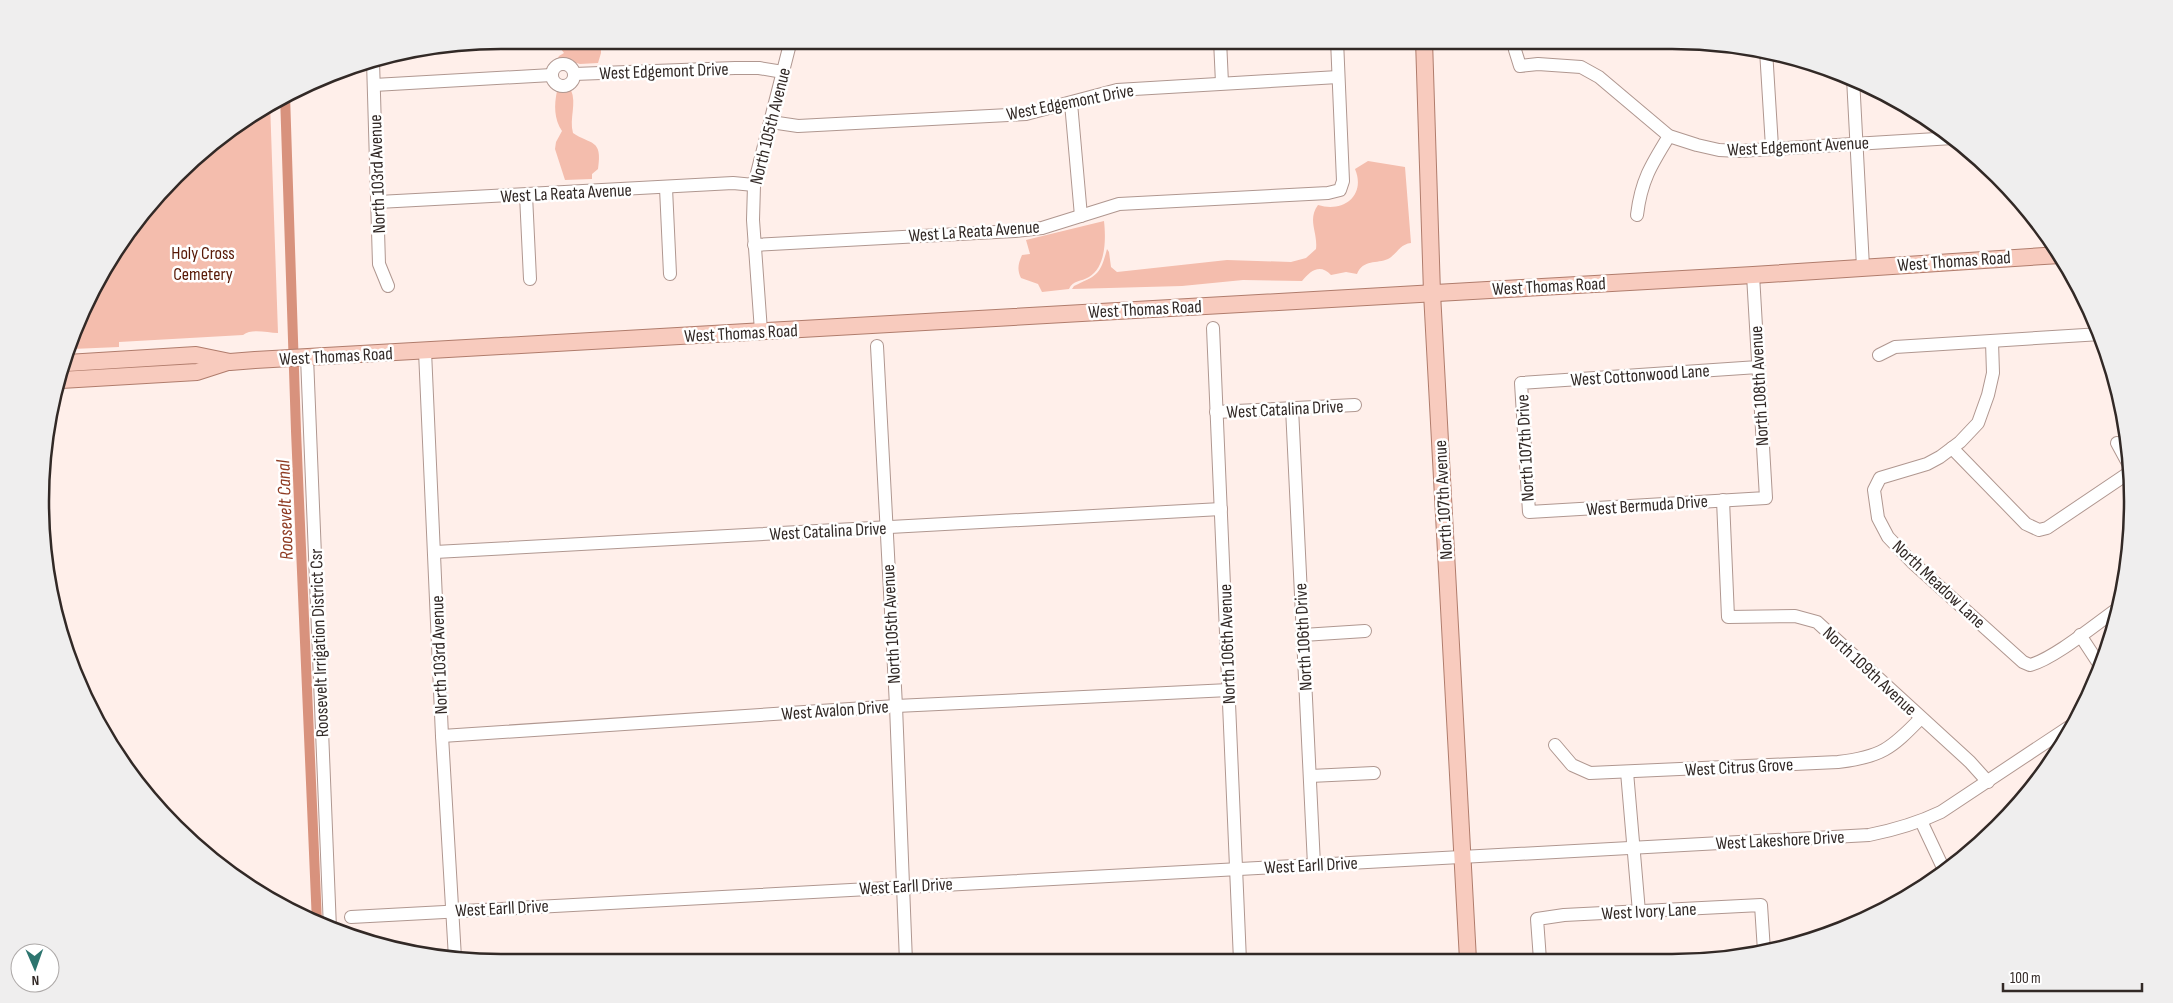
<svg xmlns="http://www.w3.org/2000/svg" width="2173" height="1003" font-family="'Sofia Sans Condensed',sans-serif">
<rect width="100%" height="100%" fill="#ffefea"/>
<g fill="#f4bdad">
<polygon points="554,40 601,40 601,53 598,63 580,64 565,60 557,60 559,56 564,53"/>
<path d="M571 90C577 104 569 118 573 133 590 145 603 138 598 169L592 174V179L565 180 555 149 556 142 562 131C554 119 554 105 557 91Z"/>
<path d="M270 102 278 333C267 333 252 328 243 335L119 342V347L72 349 102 270 197 154Z"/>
<path d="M1368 161 1405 167 1411 243C1400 244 1397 254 1388 259 1377 264 1363 259 1357 274L1346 272 1331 275C1320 263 1310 271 1302 281L1243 280 1182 286 1072 289 1074 286C1097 275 1100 276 1107 249L1109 252 1111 267 1117 272 1227 260 1291 262 1306 258 1316 249C1318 232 1307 220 1318 205 1344 213 1366 195 1355 169Z"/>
<path d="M1104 221C1106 239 1106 267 1089 277 1081 282 1073 280 1069 289L1042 292 1038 284 1021 278C1017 270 1018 264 1022 255L1030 254 1026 240Z"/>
</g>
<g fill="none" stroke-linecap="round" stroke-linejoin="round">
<polyline stroke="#d8927d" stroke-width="10" points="285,95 296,431 317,923"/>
<g stroke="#b09790" stroke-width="14">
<g id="minor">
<polyline points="1220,40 1222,83"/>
<polyline points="1515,40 1515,50 1520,66 1538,64 1581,67 1599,77 1669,136 1697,145 1719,150 1739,151 1953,138"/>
<polyline points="1766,50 1772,147"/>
<polyline points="373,61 379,264 388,286"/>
<circle cx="563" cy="75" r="11"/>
<polyline points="574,74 735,68 759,68 783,72"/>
<polyline points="1853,78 1863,267"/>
<polyline points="374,85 552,75"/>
<polyline points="1071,103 1081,216"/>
<polyline points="771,122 798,126 1026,114 1117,90 1338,77"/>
<polyline points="666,188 670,274"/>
<polyline points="526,195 530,279"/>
<polyline points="378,202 733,183 754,185"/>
<path d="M1637 215C1641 181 1651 165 1669 136"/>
<polyline points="754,245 1015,231 1042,228 1119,204 1328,193 1340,190 1343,181 1337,40"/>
<polyline points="1753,275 1766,498 1529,512 1521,383 1758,367"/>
<polyline points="1213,328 1240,961"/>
<polyline points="761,331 753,220 754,185 791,40"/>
<path d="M1992 342 1993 373 1988 395 1978 423 1960 442 1940 457 1927 464 1880 478 1874 490 1878 518 1888 537 1912 562 2023 662 2030 665C2054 659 2097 623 2120 607"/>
<polyline points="877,346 896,706 906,962"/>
<polyline points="425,351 442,736 455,958"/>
<polyline points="1879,355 1895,347 2101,334"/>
<polyline points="307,357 330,929"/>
<polyline points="1292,408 1314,865"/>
<polyline points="1216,412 1355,405"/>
<polyline points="2117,443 2130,467"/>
<polyline points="1952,448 2026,524 2039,530 2047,528 2130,472"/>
<polyline points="1723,500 1728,617 1795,616 1817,622 1970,762 1988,782"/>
<polyline points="435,552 1221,509"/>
<polyline points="1303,635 1365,631"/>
<polyline points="2080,635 2101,667"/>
<polyline points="442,736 896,706 1229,690"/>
<path d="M1555 745 1572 765 1590 773 1838 762C1881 757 1891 749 1921 718"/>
<polyline points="1627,772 1639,912"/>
<polyline points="1310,776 1374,773"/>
<polyline points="1921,821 1945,872"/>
<path d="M351 917 1869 835C1894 830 1918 823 1941 812L2069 727"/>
<polyline points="1540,960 1537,919 1564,915 1761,905 1764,951"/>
</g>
</g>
<g stroke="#b07c6c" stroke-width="18">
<g id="major">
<polyline points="1424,40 1432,293 1468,960"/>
<polyline points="67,363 196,355 230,362 255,360 1753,275 2060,255"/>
<polyline points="61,380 197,372 228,362"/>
</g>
</g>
<use href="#minor" stroke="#fff" stroke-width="12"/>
<use href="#major" stroke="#f8cbbe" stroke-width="16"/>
</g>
<g text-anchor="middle" stroke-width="5" stroke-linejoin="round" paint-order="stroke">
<g font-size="18" fill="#322926" stroke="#fff">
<text transform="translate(664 71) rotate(-2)" y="6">West Edgemont Drive</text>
<text transform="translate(1070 102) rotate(-11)" y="6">West Edgemont Drive</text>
<text transform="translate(770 126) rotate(-76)" y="6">North 105th Avenue</text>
<text transform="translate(1798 146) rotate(-3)" y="6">West Edgemont Avenue</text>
<text transform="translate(377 174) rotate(-92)" y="6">North 103rd Avenue</text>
<text transform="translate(566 193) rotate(-3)" y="6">West La Reata Avenue</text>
<text transform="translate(974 231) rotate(-4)" y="6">West La Reata Avenue</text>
<text transform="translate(1954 261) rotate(-4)" y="6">West Thomas Road</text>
<text transform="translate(1549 286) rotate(-3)" y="6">West Thomas Road</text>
<text transform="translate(1145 309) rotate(-3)" y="6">West Thomas Road</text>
<text transform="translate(741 333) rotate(-3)" y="6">West Thomas Road</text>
<text transform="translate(336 356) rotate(-3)" y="6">West Thomas Road</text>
<text transform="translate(1640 375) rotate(-4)" y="6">West Cottonwood Lane</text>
<text transform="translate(1759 386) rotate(-93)" y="6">North 108th Avenue</text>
<text transform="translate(1285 409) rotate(-3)" y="6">West Catalina Drive</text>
<text transform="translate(1525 448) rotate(-93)" y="6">North 107th Drive</text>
<text transform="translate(1443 500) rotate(-93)" y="6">North 107th Avenue</text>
<text transform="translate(1647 505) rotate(-4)" y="6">West Bermuda Drive</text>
<text transform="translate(828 531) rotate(-3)" y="6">West Catalina Drive</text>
<text transform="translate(1939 584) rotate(43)" y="6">North Meadow Lane</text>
<text transform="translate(891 624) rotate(-93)" y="6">North 105th Avenue</text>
<text transform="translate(1303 637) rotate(-93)" y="6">North 106th Drive</text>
<text transform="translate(319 643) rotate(-92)" y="6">Roosevelt Irrigation District Csr</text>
<text transform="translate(1227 644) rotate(-92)" y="6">North 106th Avenue</text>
<text transform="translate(439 655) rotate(-92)" y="6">North 103rd Avenue</text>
<text transform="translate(1870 671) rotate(43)" y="6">North 109th Avenue</text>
<text transform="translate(835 710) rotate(-4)" y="6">West Avalon Drive</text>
<text transform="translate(1739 767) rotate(-3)" y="6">West Citrus Grove</text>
<text transform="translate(1780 840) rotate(-3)" y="6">West Lakeshore Drive</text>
<text transform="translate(1311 865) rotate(-3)" y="6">West Earll Drive</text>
<text transform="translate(906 886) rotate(-3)" y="6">West Earll Drive</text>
<text transform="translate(502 908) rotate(-3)" y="6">West Earll Drive</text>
<text transform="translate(1649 911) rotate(-3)" y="6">West Ivory Lane</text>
</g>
<g font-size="18" fill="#581906" stroke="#fff">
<text x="203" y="259">Holy Cross<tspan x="203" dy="21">Cemetery</tspan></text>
</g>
<g font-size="19" font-style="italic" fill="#8e3a21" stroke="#fff">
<text transform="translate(284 510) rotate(-92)" y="7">Roosevelt Canal</text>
</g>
</g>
<path d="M0 0H2173V1003H0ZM501 49H1672A452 452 0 0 1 2124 501V502A452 452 0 0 1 1672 954H501A452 452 0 0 1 49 502V501A452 452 0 0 1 501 49Z" fill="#efeeee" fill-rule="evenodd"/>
<path fill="none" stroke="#322926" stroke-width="2.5" d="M501 49H1672A452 452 0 0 1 2124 501V502A452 452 0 0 1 1672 954H501A452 452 0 0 1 49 502V501A452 452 0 0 1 501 49Z"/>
<g transform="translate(35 968) rotate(178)"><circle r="24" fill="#ffffff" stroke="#ada9a8"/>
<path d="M0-4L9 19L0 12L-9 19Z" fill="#2d756f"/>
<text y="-8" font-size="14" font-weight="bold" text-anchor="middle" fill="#322926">N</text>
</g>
<path d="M2003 983v8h139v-8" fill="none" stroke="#322926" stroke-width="2.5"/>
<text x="2010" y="983" font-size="15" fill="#322926" stroke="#ffffff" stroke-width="4" paint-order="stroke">100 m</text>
</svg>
